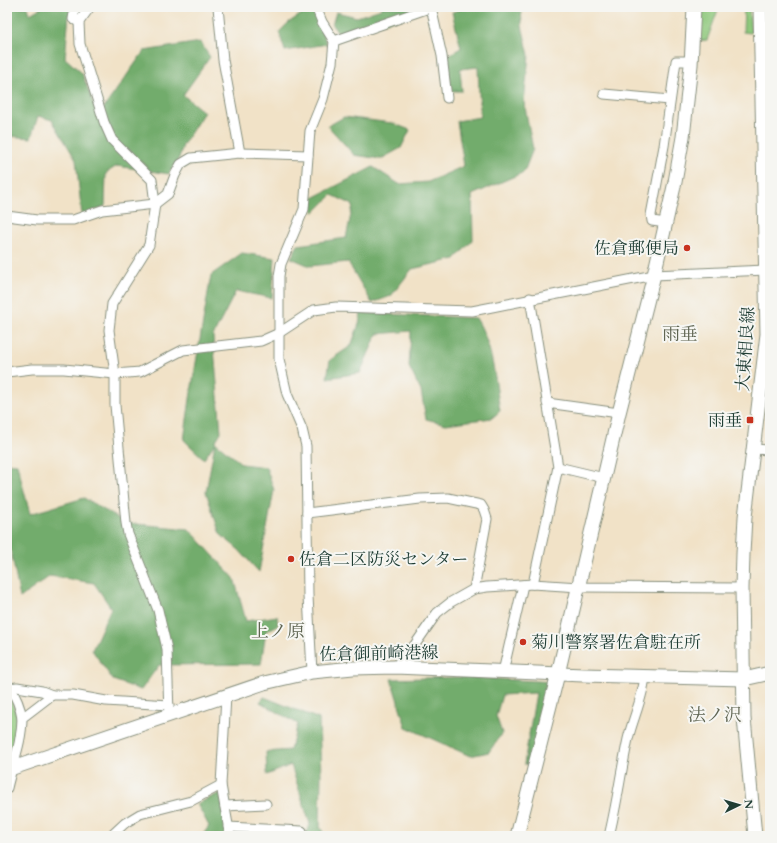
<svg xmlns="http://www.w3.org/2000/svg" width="777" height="843" font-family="Cardo,'Noto Serif JP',serif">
<rect width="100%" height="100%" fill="#f6f6f2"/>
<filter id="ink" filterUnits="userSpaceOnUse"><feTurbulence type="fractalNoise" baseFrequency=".025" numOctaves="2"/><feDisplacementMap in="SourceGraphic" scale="8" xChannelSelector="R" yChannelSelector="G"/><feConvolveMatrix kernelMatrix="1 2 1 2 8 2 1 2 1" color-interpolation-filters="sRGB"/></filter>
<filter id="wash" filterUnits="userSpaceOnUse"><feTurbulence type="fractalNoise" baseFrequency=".012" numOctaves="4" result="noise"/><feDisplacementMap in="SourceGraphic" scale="16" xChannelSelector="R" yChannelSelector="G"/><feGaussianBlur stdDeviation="0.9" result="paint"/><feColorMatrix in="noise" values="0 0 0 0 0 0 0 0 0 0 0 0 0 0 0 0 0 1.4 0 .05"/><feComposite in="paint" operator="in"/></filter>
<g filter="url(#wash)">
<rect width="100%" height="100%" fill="#f1e2c7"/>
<g fill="#8ec87c" stroke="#568258">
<polygon points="702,7 719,7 707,40 699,41"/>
<polygon points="744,7 749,7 751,33 743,32"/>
<polygon points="7,690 18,718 11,761 7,761"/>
</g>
<g fill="#72ac6c" stroke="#487450">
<polygon points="7,7 28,7 30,14 42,7 75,7 74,10 69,14 65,58 82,73 98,116 144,51 200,42 210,57 183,95 204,112 183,145 179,158 169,174 117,166 106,173 105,206 82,216 76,160 52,120 38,116 31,138 7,136"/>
<polygon points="302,7 313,7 327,44 285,51 279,32 288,23 303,13"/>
<polygon points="381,7 413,7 402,18 339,34 332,25 336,12 357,17 381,9"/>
<polygon points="469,7 521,7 522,26 529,55 524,102 533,149 524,172 472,195 473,240 455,259 412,269 391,296 372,303 348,262 310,266 291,258 298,245 346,238 353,205 332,195 314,213 309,200 373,167 399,184 428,182 464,166 457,121 480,117 478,67 460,69 462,91 450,91 448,55 461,48 452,12"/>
<polygon points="344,117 392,123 410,130 401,148 381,159 354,155 328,126"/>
<polygon points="242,253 275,258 272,298 236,291 213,336 221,432 215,442 242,464 266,467 274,490 259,572 239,550 220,534 206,492 215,443 204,459 184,440 191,392 211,275"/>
<path d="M361 313 476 318C493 345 495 380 500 411L492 418 446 424 426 419 421 391 409 367 411 331 377 334 360 373 327 378 330 360 351 346 359 324Z"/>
<polygon points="7,463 17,464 30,514 84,498 126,523 189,529 234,578 246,621 277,616 278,625 266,631 261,664 159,665 141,690 113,680 92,650 111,608 94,583 50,576 20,598 7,531"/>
<polygon points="460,677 555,682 533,765 524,764 536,693 502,695 496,716 502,733 489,752 470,756 406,727 391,679"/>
<polygon points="264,697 319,719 321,775 320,827 325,836 246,836 245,835 306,833 310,824 291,765 267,775 266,752 290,750 298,724 260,702"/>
<polygon points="220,793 228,836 202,836 209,826 197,804"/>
</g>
</g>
<g filter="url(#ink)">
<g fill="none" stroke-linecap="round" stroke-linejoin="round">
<g stroke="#88907e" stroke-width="11">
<g id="street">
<polyline points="75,7 73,19 79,22"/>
<polyline points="90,7 79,22 80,44 104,122 112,140 152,180 155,204 149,245 112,304 109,330 115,374 115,405 126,523 128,534 158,610 167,649 169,715"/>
<polyline points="218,7 223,60 240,153"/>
<polyline points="431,7 442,56 447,98"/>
<polyline points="334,41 432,7"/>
<polyline points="604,94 670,100"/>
<polyline points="7,216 37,220 73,220 102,210 155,204 168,194 175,175 181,164 191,158 240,153 308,155"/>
<polyline points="666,223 652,221 651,215 664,146 676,61 691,61"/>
<polyline points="530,298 558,467 533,584"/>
<polyline points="7,372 32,369 64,369 115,374 140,372 183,350 261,341 279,333 314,310 336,307 472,311 654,275 766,270"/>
<polyline points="547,403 619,413"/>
<polyline points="754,449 770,450"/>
<polyline points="558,467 604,478"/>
<polyline points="307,513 420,499 448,498 481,505 484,510 487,519 474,589"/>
<polyline points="395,667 414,646 437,613 451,602 474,589 487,587 533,584 579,587 742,588"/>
<polyline points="312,672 308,596 306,446 302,429 287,394 279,359 279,276 281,264 304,209 310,131 323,99 332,63 334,41 322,22 316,7"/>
<polyline points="503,672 523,585"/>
<polyline points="7,685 10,688 17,687 42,691 52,695 73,695 106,701 169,705"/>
<path d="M10 688C17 698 20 706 22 718"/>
<polyline points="226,696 221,785 230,836"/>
<path d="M7 788C12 765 22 743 22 718L52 695"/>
<polyline points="225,806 266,804"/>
<polyline points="228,827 302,831"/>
<polyline points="111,836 125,823 140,814 191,801 221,785"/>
<path d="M609 836C617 804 621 771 628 739 633 718 643 698 645 676"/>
</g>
</g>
<g stroke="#88907e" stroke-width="15">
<g id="secondary">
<polyline points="7,770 264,683 312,672 353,668 395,667 583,675 744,679 770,673"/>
<polyline points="517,836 558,674 619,413 654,275 675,182 683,137 691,65 694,7"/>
<polyline points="755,836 744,718 742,588 743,554 745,517 767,334 760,7"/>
</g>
</g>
<use href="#street" stroke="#fff" stroke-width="9"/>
<use href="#secondary" stroke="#fff" stroke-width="13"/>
</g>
</g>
<g fill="#c8321e" stroke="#f6f6f2" stroke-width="1.5">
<circle cx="687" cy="248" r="4"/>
<rect x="746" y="416" width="8" height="8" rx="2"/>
<circle cx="291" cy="559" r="4"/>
<circle cx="523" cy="642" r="4"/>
</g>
<g text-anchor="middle" stroke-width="4" stroke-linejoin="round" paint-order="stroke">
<g font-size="17" fill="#1f3d34" stroke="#f6f6f2" text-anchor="end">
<text x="679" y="254">佐倉郵便局</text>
<text x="742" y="426">雨垂</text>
<text x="299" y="565" text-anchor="start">佐倉二区防災センター</text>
<text x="531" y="648" text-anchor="start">菊川警察署佐倉駐在所</text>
</g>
<g font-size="17" fill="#1f3d34" stroke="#f6f6f2">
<text transform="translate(745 349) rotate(-86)" y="6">大東相良線</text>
<text transform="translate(379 653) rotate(-1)" y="6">佐倉御前崎港線</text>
</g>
<g font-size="18" fill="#5f6552" stroke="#f6f6f2">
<text x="680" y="340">雨垂</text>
<text x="278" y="637">上ノ原</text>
<text x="715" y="721">法ノ沢</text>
</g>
</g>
<rect width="777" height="843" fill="none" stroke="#f6f6f2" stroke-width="24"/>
<g transform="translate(739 805) rotate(85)" stroke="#f6f6f2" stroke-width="3" paint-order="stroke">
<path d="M0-3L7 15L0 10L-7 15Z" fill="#1f3d34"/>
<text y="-6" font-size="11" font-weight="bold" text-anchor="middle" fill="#1f3d34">N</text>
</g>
</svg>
